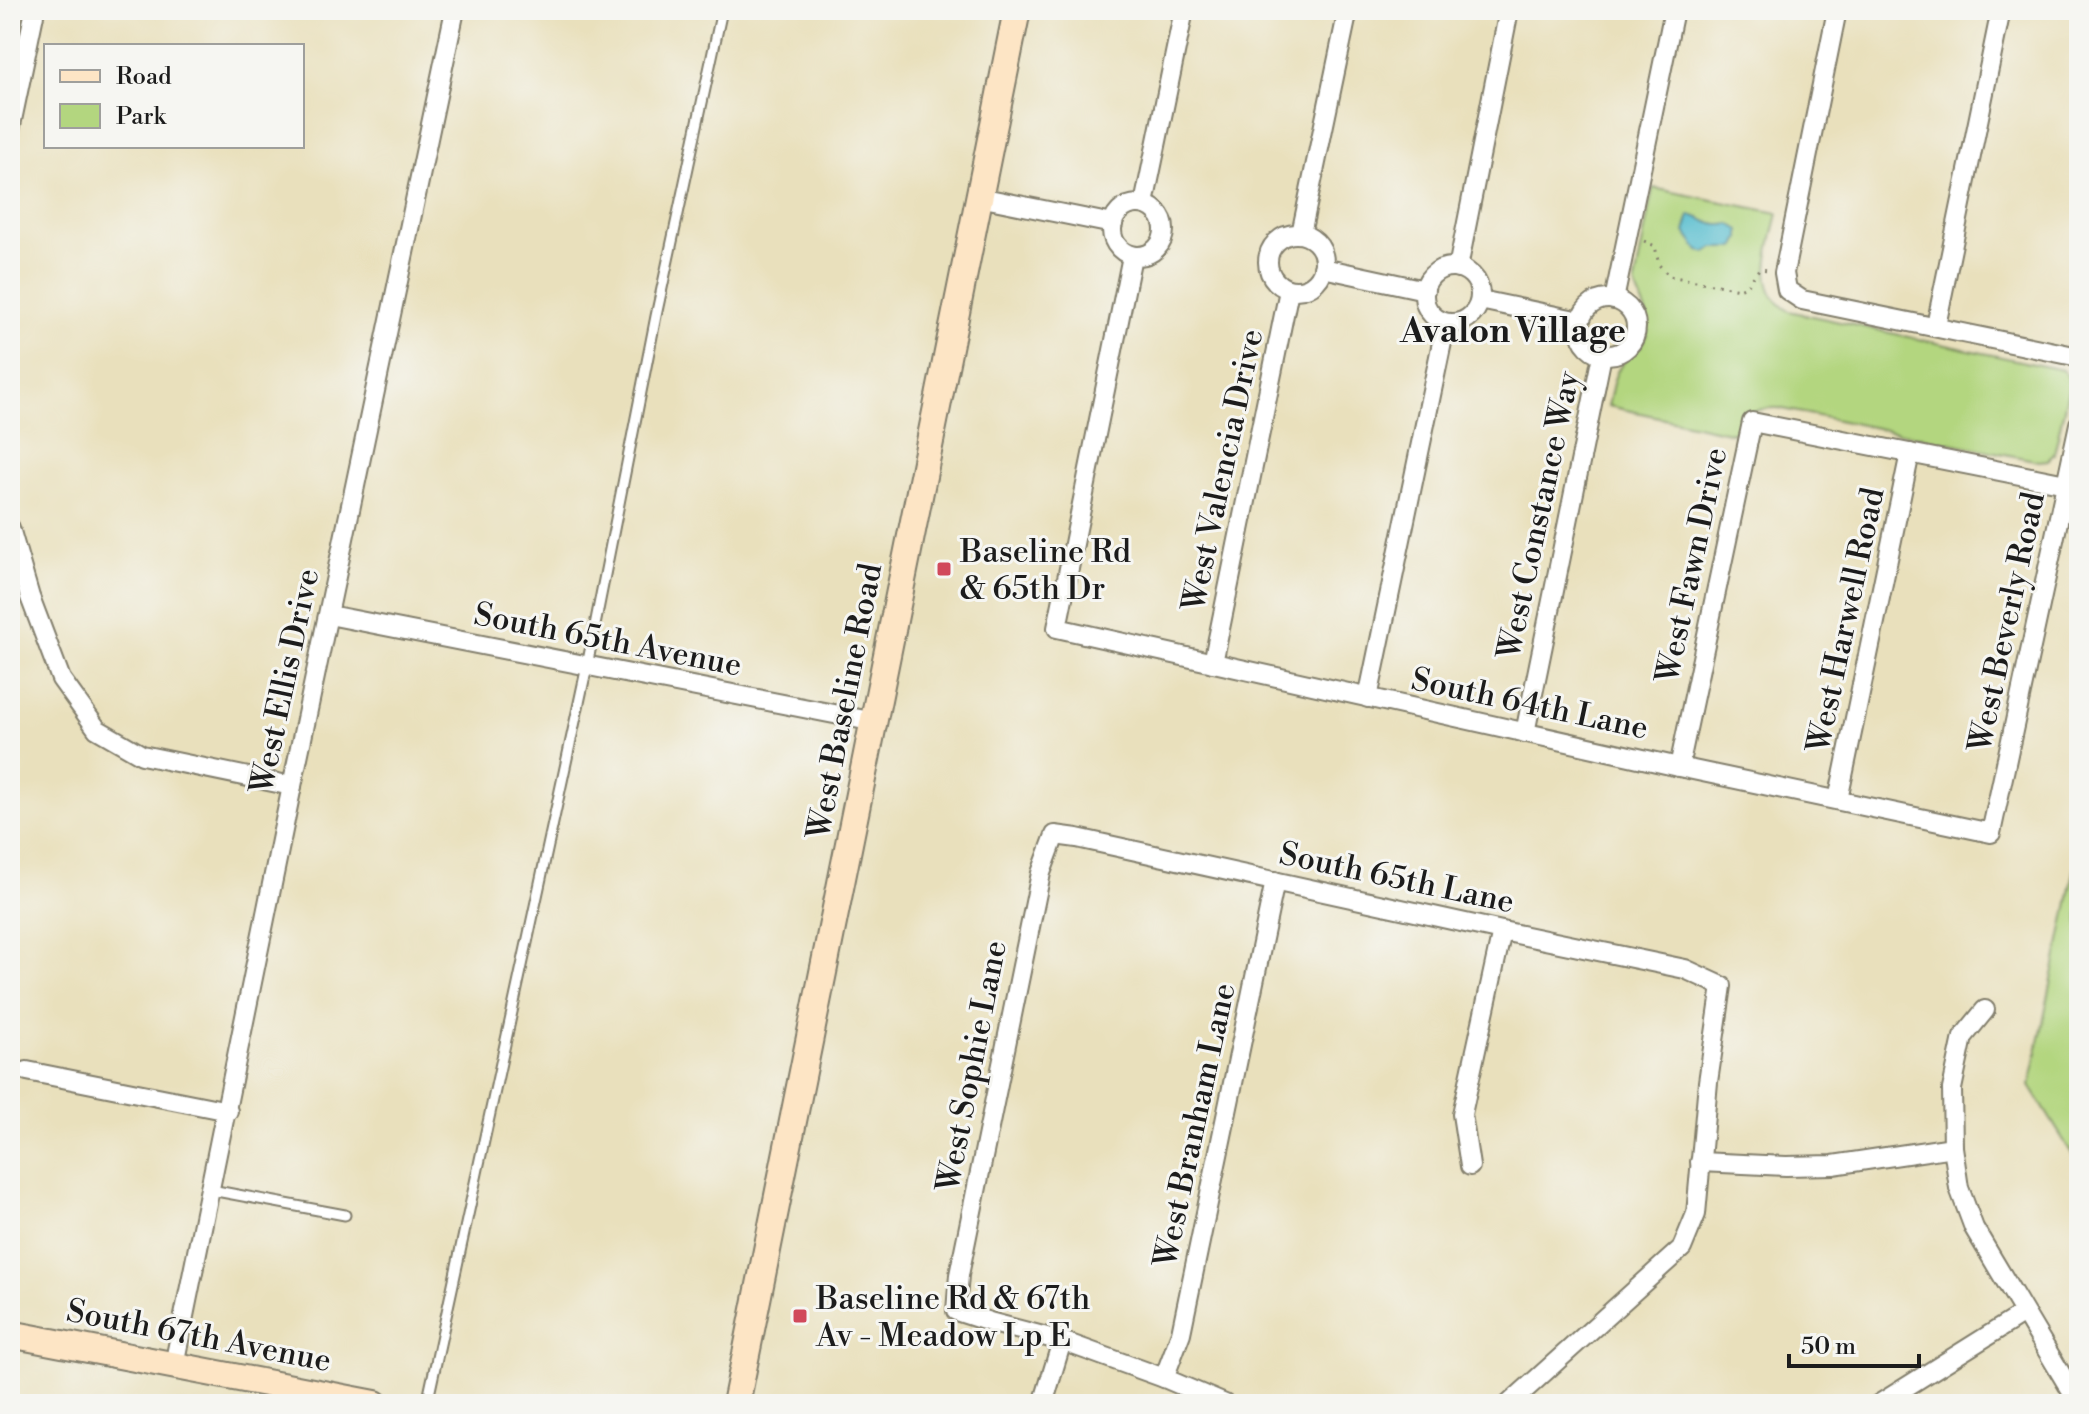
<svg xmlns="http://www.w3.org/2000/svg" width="2089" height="1414" font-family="'Libre Bodoni',serif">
<rect width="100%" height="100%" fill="#f6f6f2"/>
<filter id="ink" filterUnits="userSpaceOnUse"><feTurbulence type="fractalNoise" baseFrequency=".0125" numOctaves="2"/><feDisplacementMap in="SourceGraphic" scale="16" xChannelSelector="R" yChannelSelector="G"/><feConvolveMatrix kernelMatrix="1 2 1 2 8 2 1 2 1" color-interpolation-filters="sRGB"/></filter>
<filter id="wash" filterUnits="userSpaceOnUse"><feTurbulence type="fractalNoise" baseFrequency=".006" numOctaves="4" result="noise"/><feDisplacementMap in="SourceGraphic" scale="32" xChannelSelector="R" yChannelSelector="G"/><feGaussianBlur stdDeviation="1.8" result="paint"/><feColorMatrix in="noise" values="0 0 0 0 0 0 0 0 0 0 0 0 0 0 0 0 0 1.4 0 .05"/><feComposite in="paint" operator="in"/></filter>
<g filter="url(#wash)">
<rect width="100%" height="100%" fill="#e9e0bc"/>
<g fill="#b3d67f" stroke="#68794e" stroke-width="2">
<path d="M1653 188 1778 213C1771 247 1753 289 1789 311L2062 370 2068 377 2069 386 2054 454 2048 460 2039 461 1778 408C1757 407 1743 414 1733 433L1608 406C1611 395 1612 380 1618 370 1628 351 1648 352 1648 324 1648 308 1636 297 1635 282Z"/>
<polygon points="2079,849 2079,1165 2030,1086"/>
</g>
<path fill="#52bcce" stroke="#376c75" stroke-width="2" d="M1690 215C1707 219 1710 228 1730 224L1740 230V238L1735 248H1714L1707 253 1699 251 1685 232Z"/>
</g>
<g filter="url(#ink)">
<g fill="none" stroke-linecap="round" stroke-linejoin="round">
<g stroke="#827e6c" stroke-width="13">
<g id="lane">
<polyline points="211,1190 345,1215"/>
<polyline points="427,1404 587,666 656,316 722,10"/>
</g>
</g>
<g stroke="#827e6c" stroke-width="22">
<g id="street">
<polyline points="1837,10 1784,273 1787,290 1802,300 2079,357"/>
<polyline points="10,130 35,10"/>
<polyline points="979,197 1113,224"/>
<circle cx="1138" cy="230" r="26"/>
<polyline points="1144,204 1184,10"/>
<circle cx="1296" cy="262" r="28"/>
<polyline points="1301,234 1348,10"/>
<polyline points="1132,256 1057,628 1679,767 1991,833 2079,424"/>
<circle cx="1452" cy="295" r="28"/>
<polyline points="1323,268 1425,290"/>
<polyline points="1458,268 1509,10"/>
<circle cx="1608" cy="327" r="28"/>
<polyline points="1480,300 1580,321"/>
<polyline points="1614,300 1674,10"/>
<polyline points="1936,326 2001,10"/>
<polyline points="10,528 30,597 61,679 97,729 142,755 292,786"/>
<polyline points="329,615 875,722"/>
<polyline points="1213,663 1289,290"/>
<polyline points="1368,698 1446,323"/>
<polyline points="1525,733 1602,355"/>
<polyline points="1679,767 1752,422 2066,484"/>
<polyline points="1838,800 1910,453"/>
<polyline points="1985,1010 1963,1037 1952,1089 1953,1147 1959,1188 1974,1228 2079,1404"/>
<polyline points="27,1071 228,1111"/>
<polyline points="1700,1162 1786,1166 1833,1165 1953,1147"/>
<polyline points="1470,1166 1462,1114 1502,931"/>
<polyline points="174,1365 292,786 455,10"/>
<polyline points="1164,1378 1181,1333 1275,881"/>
<polyline points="1043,1404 1062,1341"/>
<polyline points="1225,1404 1164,1378 1062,1341 993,1323 956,1311 959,1275 1041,873 1055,835 1077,838 1502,931 1685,969 1722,986 1708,1082 1696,1214 1682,1248 1509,1404"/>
<polyline points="1879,1404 2024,1313"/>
</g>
</g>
<g stroke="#827e6c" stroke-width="30">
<g id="secondary">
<polyline points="10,1334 375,1404"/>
<polyline points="736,1404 1017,10"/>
</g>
</g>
<g stroke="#827e6c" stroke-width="3" stroke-dasharray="2 6" stroke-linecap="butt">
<polyline points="1644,241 1655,246 1659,265 1669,276 1739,289 1747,286 1759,269 1768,270"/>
<polyline points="2079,934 2074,1011 2079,1083"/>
</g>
<use href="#lane" stroke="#fff" stroke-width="9"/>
<use href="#street" stroke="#fff" stroke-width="18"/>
<use href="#secondary" stroke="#fde5c5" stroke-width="26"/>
</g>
</g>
<g fill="#d1495b" stroke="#f6f6f2" stroke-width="3">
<rect x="936" y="561" width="16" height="16" rx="4"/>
<rect x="792" y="1308" width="16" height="16" rx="4"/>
</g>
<g text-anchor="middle" stroke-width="6" stroke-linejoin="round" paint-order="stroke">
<g font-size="32" fill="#1c1c1c" stroke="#f6f6f2">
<text transform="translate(1222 470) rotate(-78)" y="11">West Valencia Drive</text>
<text transform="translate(1538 515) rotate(-78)" y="11">West Constance Way</text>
<text transform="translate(1691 565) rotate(-78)" y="11">West Fawn Drive</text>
<text transform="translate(1845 620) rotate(-78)" y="11">West Harwell Road</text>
<text transform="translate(2006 622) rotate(-78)" y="11">West Beverly Road</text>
<text transform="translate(608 639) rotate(11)" y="11">South 65th Avenue</text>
<text transform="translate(284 681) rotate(-78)" y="11">West Ellis Drive</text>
<text transform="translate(844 701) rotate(-79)" y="11">West Baseline Road</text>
<text transform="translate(1530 703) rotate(12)" y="11">South 64th Lane</text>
<text transform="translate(1397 877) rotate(12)" y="11">South 65th Lane</text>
<text transform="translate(971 1066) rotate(-79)" y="11">West Sophie Lane</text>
<text transform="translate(1194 1125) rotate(-78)" y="11">West Branham Lane</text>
<text transform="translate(199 1335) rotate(11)" y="11">South 67th Avenue</text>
</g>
<g font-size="32" fill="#1c1c1c" stroke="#f6f6f2" text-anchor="start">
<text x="960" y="562">Baseline Rd<tspan x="960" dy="37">&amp; 65th Dr</tspan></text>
<text x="816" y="1309">Baseline Rd &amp; 67th<tspan x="816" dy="37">Av - Meadow Lp E</tspan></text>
</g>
<g font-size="34" font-weight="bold" fill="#1c1c1c" stroke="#f6f6f2">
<text x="1513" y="342">Avalon Village</text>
</g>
</g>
<rect width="2089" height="1414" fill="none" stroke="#f6f6f2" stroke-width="40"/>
<rect x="44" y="44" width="260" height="104" fill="#f6f6f2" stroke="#9f9f9c" stroke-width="2"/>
<rect x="60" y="70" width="40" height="12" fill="#fde5c5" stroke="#9f9f9c" stroke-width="2"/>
<text x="116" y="84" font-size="24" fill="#1c1c1c">Road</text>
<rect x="60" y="104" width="40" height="24" fill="#b3d67f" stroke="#9f9f9c" stroke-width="2"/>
<text x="116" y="124" font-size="24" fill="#1c1c1c">Park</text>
<path d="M1789 1354v12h130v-12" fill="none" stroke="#1c1c1c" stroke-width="4"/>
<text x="1801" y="1354" font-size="24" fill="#1c1c1c" stroke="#f6f6f2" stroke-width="6" paint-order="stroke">50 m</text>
</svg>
